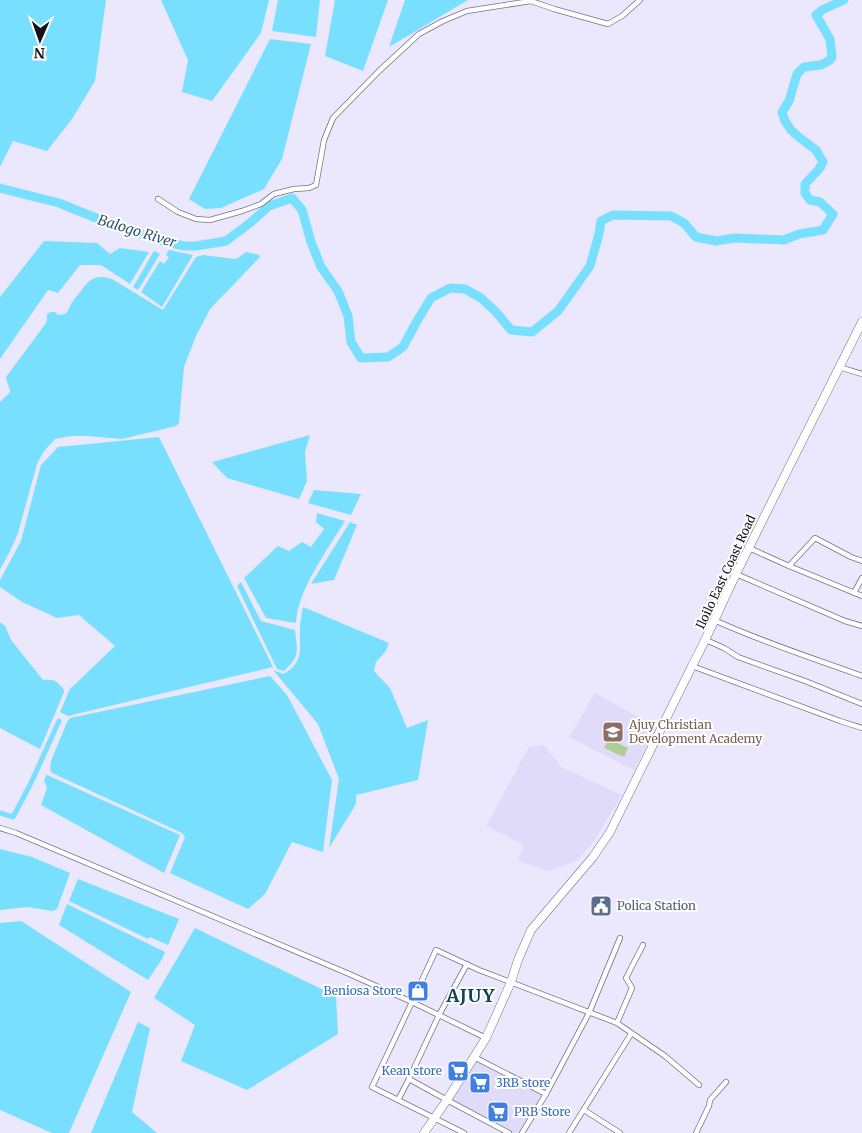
<svg xmlns="http://www.w3.org/2000/svg" width="862" height="1133" font-family="Merriweather,serif">
<rect width="100%" height="100%" fill="#ebe8fd"/>
<g fill="#dfdbf8">
<polygon points="595,693 656,727 634,770 569,737"/>
<polygon points="544,745 561,767 622,795 594,841 577,861 548,871 518,861 524,845 486,826 529,747"/>
<polygon points="475,1058 543,1094 522,1133 512,1133 449,1100"/>
</g>
<polygon fill="#adce95" points="609,739 628,748 624,757 604,748"/>
<g fill="#79dfff">
<polygon points="0,0 106,0 95,81 72,119 47,151 13,141 0,167"/>
<polygon points="161,0 269,0 261,33 212,101 182,92 188,60"/>
<polygon points="278,0 320,0 316,37 272,31"/>
<polygon points="335,0 388,0 363,71 325,56"/>
<polygon points="405,0 468,0 389,47"/>
<polygon points="270,39 311,44 282,159 264,189 221,208 205,209 189,199"/>
<polygon points="44,241 97,243 110,254 120,248 149,252 130,284 101,265 80,265 58,293 48,290 0,359 0,297"/>
<polygon points="169,250 193,255 162,307 141,292 160,261 164,264 169,257 166,255"/>
<polygon points="154,251 160,254 138,290 133,287"/>
<path d="M246 252 259 255 260 257 210 309 196 336 184 367 179 423 176 426 122 439 87 436H71L55 439 44 451 37 464 18 533 10 551 0 570V402L10 392C10 386 6 383 6 377L46 323 47 319V314L51 312H55L58 315 65 314C69 311 69 307 71 304 74 299 78 295 81 291 90 278 96 274 112 279L163 310 196 257 203 255 235 259 238 258Z"/>
<polygon points="310,435 305,452 307,481 299,499 227,478 212,462"/>
<polygon points="159,437 273,667 68,716 60,712 70,689 115,646 79,615 57,618 22,602 0,587 0,580 21,541 41,465 58,447"/>
<polygon points="314,490 361,494 351,515 308,503"/>
<path d="M317 513 345 521C328 549 297 591 296 623L266 618 244 578 278 546 289 551 302 542 311 547 324 529 316 522Z"/>
<polygon points="350,522 357,525 334,580 311,584"/>
<path d="M241 582 261 621 295 630C297 651 301 655 284 671L277 669 237 586Z"/>
<path d="M303 607 389 643 386 651 376 662 374 671 390 688 407 728 428 720 418 780 356 795V803L353 809 329 848 339 779 318 724 273 670 283 674C305 663 299 648 300 627 300 621 302 614 303 607Z"/>
<path d="M0 622 5 626 11 640 43 680C55 679 57 681 64 690V692L40 749 0 728Z"/>
<polygon points="270,676 287,695 332,780 323,852 292,842 265,894 248,909 170,873 185,837 182,833 52,773 50,770 51,761 67,722 70,718"/>
<polygon points="47,775 180,835 164,873 41,805 47,788 44,780 46,776"/>
<polygon points="0,849 32,857 70,873 57,909 52,911 27,907 0,910"/>
<polygon points="78,879 179,919 168,945 150,937 148,939 69,901"/>
<polygon points="67,904 165,952 162,959 148,980 59,925"/>
<polygon points="21,921 131,992 69,1133 52,1133 0,1110 0,923"/>
<polygon points="195,928 336,996 338,1034 247,1090 181,1061 195,1025 154,998"/>
<polygon points="138,1022 150,1028 132,1112 157,1133 91,1133"/>
</g>
<g fill="none" stroke-linecap="round" stroke-linejoin="round">
<polyline stroke="#79dfff" stroke-width="5" points="0,813 13,817 31,783 59,721"/>
<polyline stroke="#79dfff" stroke-width="9" points="0,188 59,203 111,224 159,240 184,246 196,246 226,241 250,223 269,206 292,198 302,210 311,242 321,267 338,291 348,316 351,342 361,358 388,357 403,347 417,321 431,298 450,288 465,289 481,298 496,312 511,330 532,332 558,311 590,266 599,234 601,221 613,215 671,216 684,223 696,237 716,241 735,238 784,240 799,234 823,230 833,214 820,202 810,200 805,193 805,184 819,169 823,162 816,150 800,138 791,130 785,121 782,112 789,101 797,74 804,67 821,65 830,60 832,57 830,39 816,15 822,10 844,0"/>
<g stroke="#757285" stroke-width="6">
<g id="minor">
<polyline points="158,199 178,212 196,219 210,220 242,211 261,204 274,194 294,189 309,188 316,185 324,140 333,118 379,71 419,34 443,21 467,11 531,1 554,9 608,24 622,16 640,0"/>
<polyline points="839,367 862,374"/>
<polyline points="749,548 789,566 862,596"/>
<polyline points="789,566 815,538 851,557 862,561"/>
<polyline points="736,574 845,621 862,626"/>
<polyline points="854,593 862,578"/>
<path d="M714 620C762 642 813 658 862 676"/>
<polyline points="706,640 724,648 738,657 805,681 862,704"/>
<polyline points="692,666 840,721 862,728"/>
<polyline points="0,828 16,833 347,973 412,1002 486,1038"/>
<polyline points="617,1023 632,988 626,978 643,945"/>
<polyline points="474,1057 546,1094"/>
<polyline points="409,1079 447,1100 509,1133"/>
<polyline points="398,1100 409,1079 439,1015 467,964"/>
<polyline points="584,1110 620,1133"/>
<polyline points="464,1133 372,1087 412,1002 436,950 479,970 617,1023 665,1056 699,1085"/>
<polyline points="522,1133 546,1094 589,1013 620,938"/>
<polyline points="569,1133 631,1034"/>
<polyline points="696,1133 709,1106 710,1100 726,1082"/>
</g>
</g>
<g stroke="#757285" stroke-width="9">
<path id="primary" d="M424 1133 447 1100 486 1038 511 982 518 960 531 930 593 857 610 832 692 666C708 636 721 605 736 574 777 490 820 406 862 322"/>
</g>
<use href="#minor" stroke="#fff" stroke-width="4.5"/>
<use href="#primary" stroke="#fff" stroke-width="8"/>
</g>
<defs>
<g id="school-square" transform="scale(1.125)"><rect x="-9" y="-9" width="18" height="18" rx="4" fill="#8d6e63" stroke="#fff"/><path d="M0-5L7-2L0 1L-7-2ZM-4 1L0 2.5L4 1V4Q0 6-4 4Z" fill="#fff"/></g>
<g id="civic-square" transform="scale(1.125)"><rect x="-9" y="-9" width="18" height="18" rx="4" fill="#5c6f8a" stroke="#fff"/><path d="M-.6-6.5H3V-4.5H.6V-3L4-1V1h2V6H-6V1h2V-1L-.6-3ZM-1.2 2.5V6h2.4V2.5Z" fill="#fff"/></g>
<g id="shop-square" transform="scale(1.125)"><rect x="-9" y="-9" width="18" height="18" rx="4" fill="#3f7fe0" stroke="#fff"/><path d="M-5-2.5h2.3a2.7 3.5 0 0 1 5.4 0H5L5.5 6h-11ZM-1.5-2.5h3a1.5 2.3 0 0 0-3 0Z" fill="#fff"/></g>
<g id="supermarket-square" transform="scale(1.125)"><rect x="-9" y="-9" width="18" height="18" rx="4" fill="#3f7fe0" stroke="#fff"/><path d="M-6-5.5h2.5l.6 2H6L4.5 2H-2.5L-4.4-4H-6ZM-1.5 3.2a1.3 1.3 0 1 0 .1 0ZM3 3.2a1.3 1.3 0 1 0 .1 0Z" fill="#fff"/></g>
</defs>
<g fill-rule="evenodd">
<use href="#school-square" x="613" y="732"/>
<use href="#civic-square" x="601" y="906"/>
<use href="#shop-square" x="418" y="991"/>
<use href="#supermarket-square" x="458" y="1071"/>
<use href="#supermarket-square" x="480" y="1083"/>
<use href="#supermarket-square" x="498" y="1112"/>
</g>
<g text-anchor="middle" stroke-width="4" stroke-linejoin="round" paint-order="stroke">
<g font-size="12" fill="#14131b" stroke="#fff">
<text transform="translate(726 572) rotate(-65)" y="4">Iloilo East Coast Road</text>
</g>
<g font-size="12" fill="#785e54" stroke="#fff" text-anchor="start">
<text x="629" y="729">Ajuy Christian<tspan x="629" dy="14">Development Academy</tspan></text>
</g>
<g font-size="12" fill="#4e5e75" stroke="#fff" text-anchor="start">
<text x="617" y="910">Polica Station</text>
</g>
<g font-size="12" fill="#366cbe" stroke="#fff" text-anchor="end">
<text x="402" y="995">Beniosa Store</text>
<text x="442" y="1075">Kean store</text>
<text x="496" y="1087" text-anchor="start">3RB store</text>
<text x="514" y="1116" text-anchor="start">PRB Store</text>
</g>
<g font-size="14" font-style="italic" fill="#2b5866" stroke="#fff">
<text transform="translate(137 231) rotate(17)" y="5">Balogo River</text>
</g>
<g font-size="18" font-weight="bold" letter-spacing="1" fill="#114255" stroke="#fff">
<text x="471" y="1002">AJUY</text>
</g>
</g>
<g transform="translate(40 40) rotate(182)" stroke="#ffffff" stroke-width="4" paint-order="stroke">
<path d="M0-4L9 19L0 12L-9 19Z" fill="#14131b"/>
<text y="-8" font-size="14" font-weight="bold" text-anchor="middle" fill="#14131b">N</text>
</g>
</svg>
